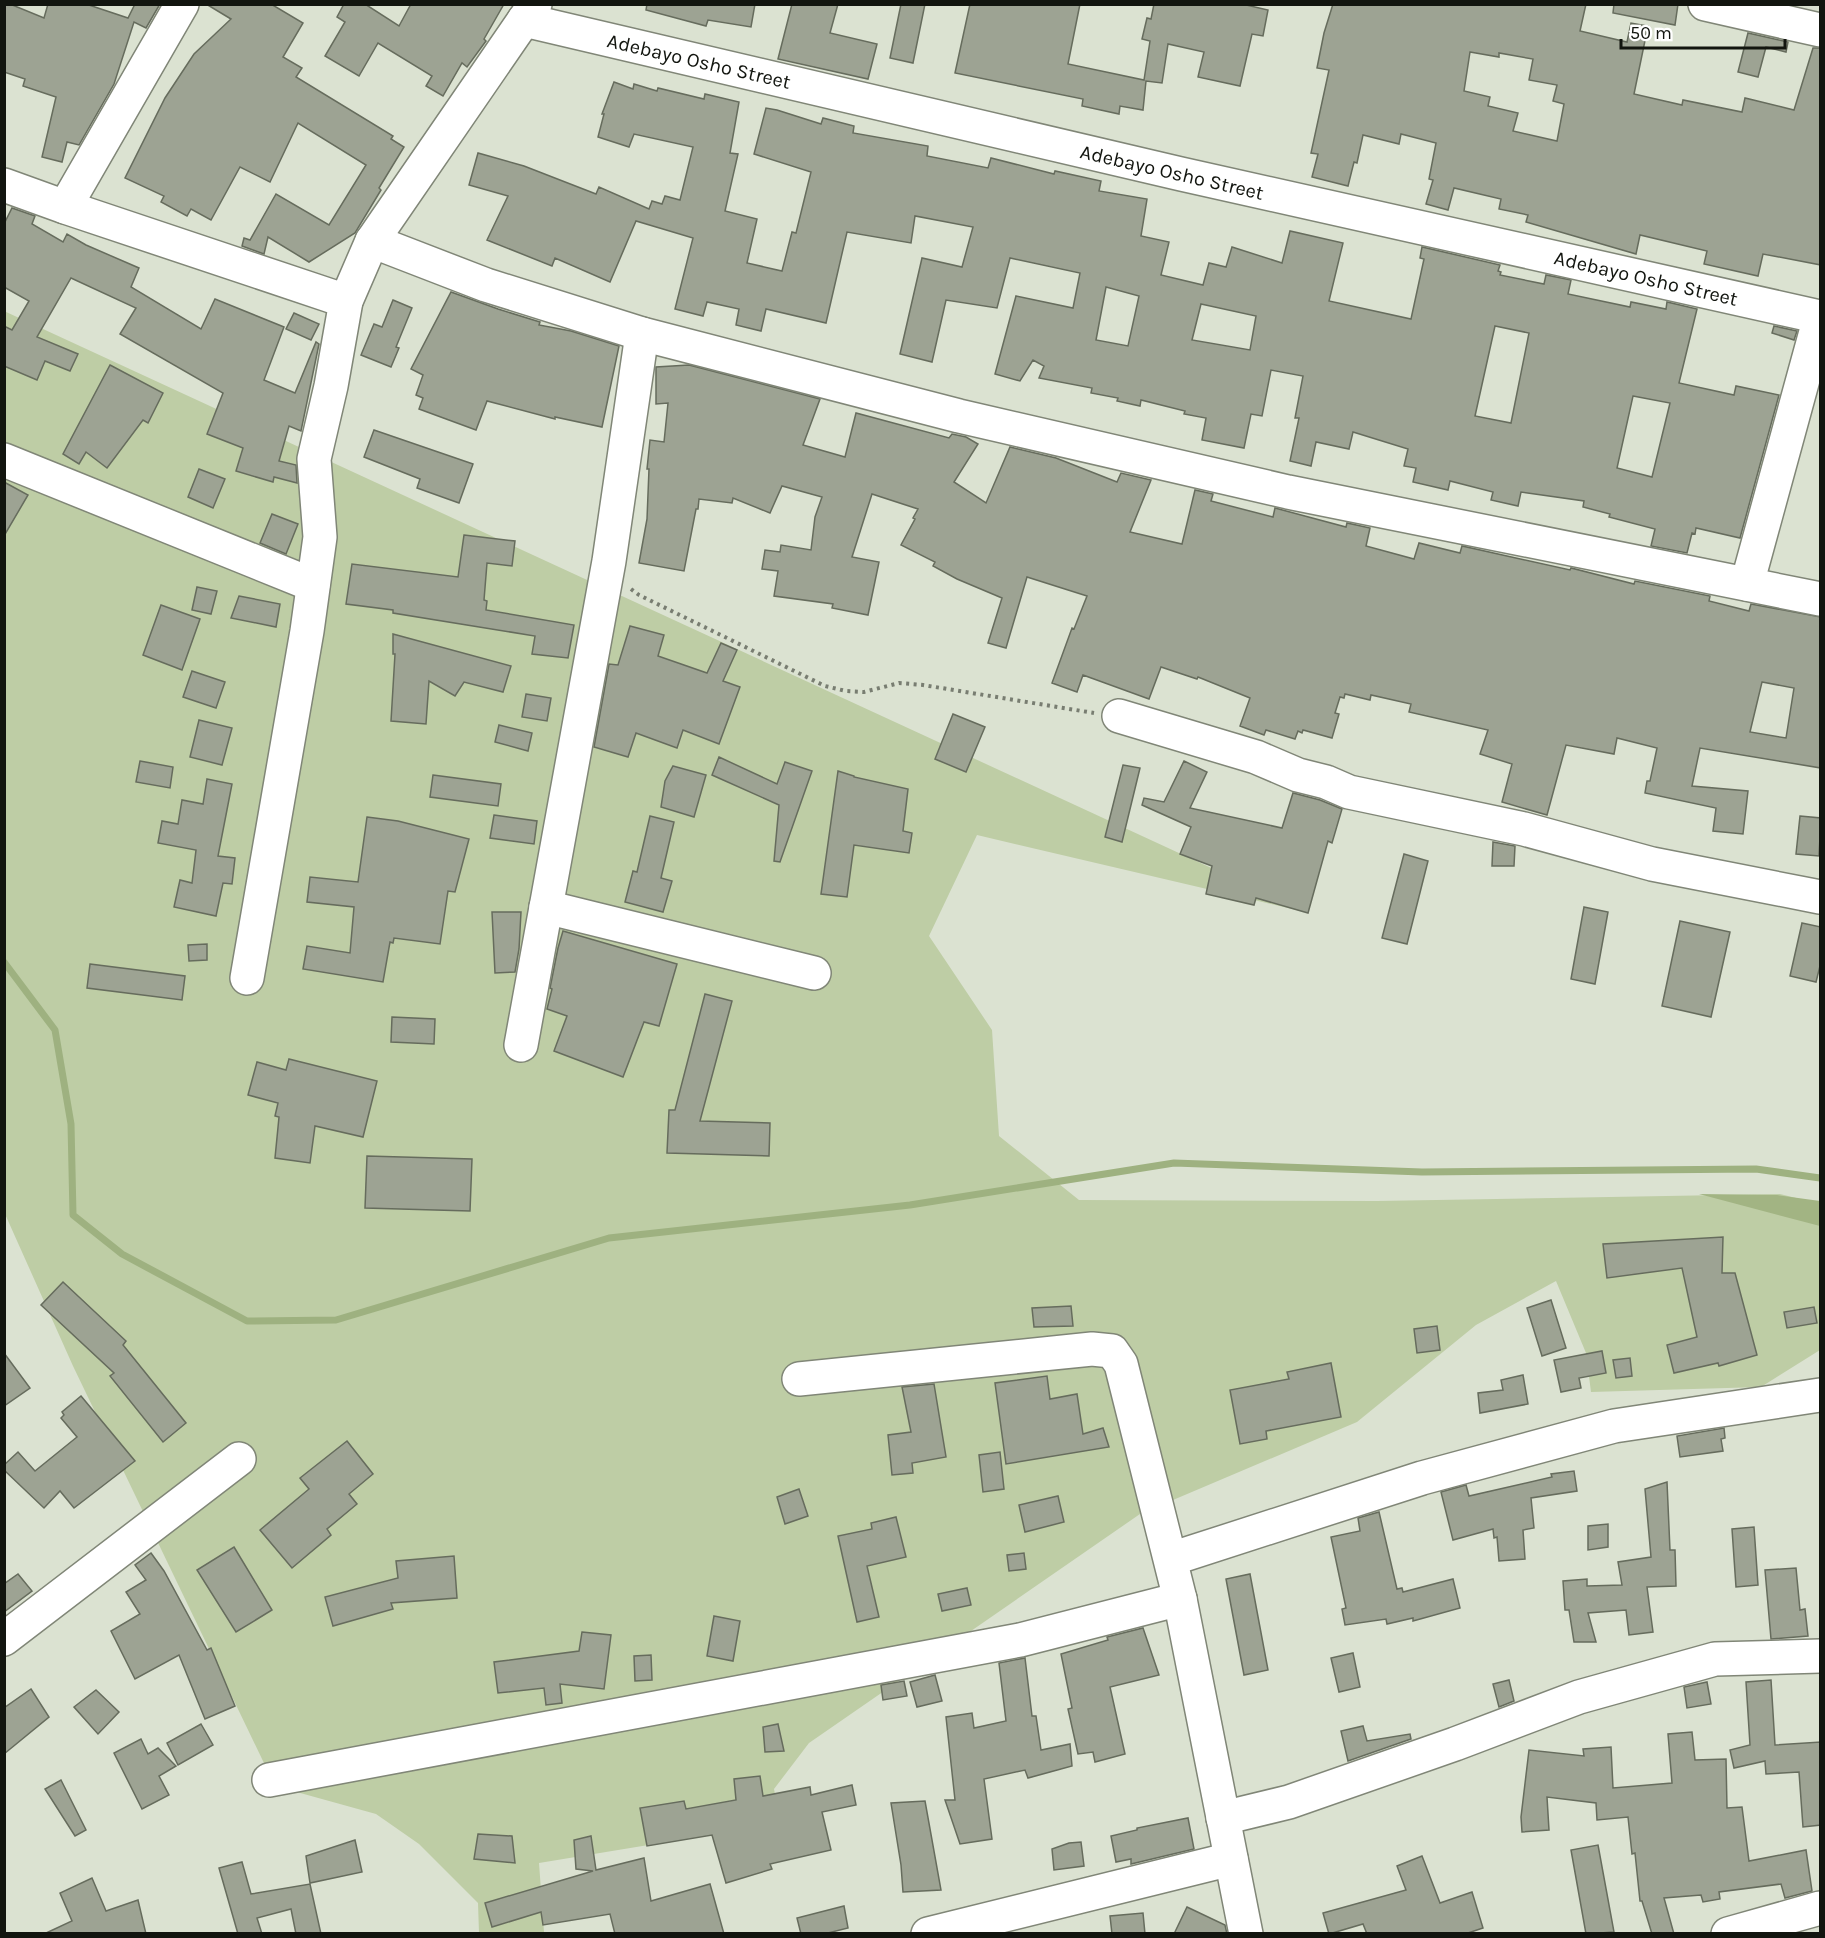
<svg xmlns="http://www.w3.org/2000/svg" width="1825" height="1938" font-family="Karla,sans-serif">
<rect width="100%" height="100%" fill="#dbe2d1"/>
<polygon fill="#becda5" points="4,311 1309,913 977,835 929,936 992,1030 999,1136 1079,1200 1377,1201 1780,1194 1820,1204 1820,1350 1761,1387 1591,1392 1586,1353 1556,1281 1476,1325 1357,1422 1140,1514 809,1743 774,1789 779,1815 685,1839 539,1863 544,1932 540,1934 479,1933 478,1903 419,1844 376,1814 275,1786 73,1366 5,1214"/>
<polygon fill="#a2b483" points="1699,1194 1777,1195 1820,1201 1820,1226"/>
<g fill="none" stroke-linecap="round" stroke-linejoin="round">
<polyline stroke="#9eb180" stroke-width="7" points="4,962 55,1030 71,1124 73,1215 122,1254 247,1321 336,1320 609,1238 910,1205 1174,1163 1422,1172 1756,1169 1820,1178"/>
</g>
<g fill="#9da393" stroke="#666c5d" stroke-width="1.5" fill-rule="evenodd">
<polygon points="4,4 10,4 44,18 48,4 86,4 128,18 135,4 160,4 146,28 134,22 114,84 79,145 67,142 62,162 42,157 56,97 23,86 25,79 4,72"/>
<polygon points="206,4 271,4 303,23 283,57 302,68 296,77 393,136 391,139 404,147 379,188 381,190 355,233 309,262 268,237 264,254 242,246 244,238 250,240 276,194 329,225 366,165 298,123 270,182 240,167 211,220 191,209 187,216 161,202 164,196 125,178 165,98 194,54 231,19"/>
<polygon points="344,4 365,4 399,26 411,4 504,4 484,39 486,41 467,67 462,63 443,96 426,86 432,76 378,43 359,76 325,56 345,22 337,17"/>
<polygon points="647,4 755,4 751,27 708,20 706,26 646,10"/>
<polygon points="792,4 838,4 830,33 877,44 868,79 778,59"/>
<polygon points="901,4 925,4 913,63 890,58"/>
<polygon points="970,4 1080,4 1068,64 1144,80 1150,41 1142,39 1147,18 1151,19 1154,4 1242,4 1268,10 1263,36 1252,34 1240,86 1198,77 1204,52 1168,44 1162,83 1146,81 1143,110 1120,106 1119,114 1082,106 1083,99 955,73"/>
<path d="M1333 4H1586L1580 31 1627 42 1631 23 1648 26 1634 94 1682 105 1683 100 1742 112 1745 98 1794 110 1813 48H1821V265L1763 254 1758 276 1704 264 1707 251 1640 235 1636 254 1526 222 1528 215 1499 209 1501 199 1454 188 1448 210 1426 204 1433 180 1429 179 1436 143 1401 134 1399 144 1363 135 1357 163 1354 162 1348 186 1312 177 1318 154 1311 153 1329 70 1317 68 1324 33ZM1470 52 1499 57V53L1533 59 1529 80 1557 85 1553 101 1564 104 1557 141 1513 131 1518 113 1488 106 1490 97 1464 91Z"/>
<polygon points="1614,4 1678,4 1675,25 1613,13"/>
<polygon points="1748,33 1788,42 1786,52 1766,47 1758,77 1738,72"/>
<path d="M614 82 633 89 634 84 657 91 658 88 704 99 705 94 739 102 730 153 738 154 725 211 757 219 747 263 782 271 792 232 796 233 811 172 754 154 766 108 777 110 821 124 823 118 854 126 853 133 928 146 927 156 988 168 991 158 1054 174 1055 171 1101 181 1099 191 1147 199 1141 236 1169 242 1161 275 1203 285 1209 263 1226 267 1232 247 1282 263 1290 231 1343 243 1329 301 1411 319 1424 259 1420 258 1422 247 1500 265 1498 271 1501 272 1500 275 1544 284 1546 275 1571 280 1568 294 1630 307 1631 302 1666 309 1667 302 1697 309 1679 383 1734 395 1736 386 1779 395 1740 538 1696 528 1695 534 1692 533 1687 553 1651 546 1655 529 1609 517 1610 514 1583 507 1584 501 1521 492 1518 506 1491 500 1493 492 1450 481 1448 490 1413 482 1416 468 1404 466 1408 449 1353 432 1349 449 1316 442 1311 466 1290 461 1299 418H1295L1303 376 1271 370 1262 416 1251 414 1244 448 1202 440 1206 418 1184 414 1185 411 1141 400 1140 406 1117 401 1118 398 1091 393 1092 388 1039 378 1044 366 1033 360 1020 381 995 374 1016 296 1073 308 1080 273 1010 258 997 308 946 300 932 362 900 354 922 258 962 267 973 227 915 216 911 243 847 232 826 323 766 309 761 331 736 325 739 309 707 302 703 316 675 309 693 238 636 221 610 282 555 258 552 266 487 240 508 196 469 185 478 153 524 166 596 194 599 187 649 209 652 201 662 204 665 196 680 200 693 147 634 134 629 147 598 137 604 114H602ZM1106 287 1139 296 1128 346 1096 340ZM1201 304 1256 316 1250 350 1192 340ZM1495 326 1529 333 1511 423 1475 416ZM1633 396 1670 403 1652 477 1617 468Z"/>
<polygon points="12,208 35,216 32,224 63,242 67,234 86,245 139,268 131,287 201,329 215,299 284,327 264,380 295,393 316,342 319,344 301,431 289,426 279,461 296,465 297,483 274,477 273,482 236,471 243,448 207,434 223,393 120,334 136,308 71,278 37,337 78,354 70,371 45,361 37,380 4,366 4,326 12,330 29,301 4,287 4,224"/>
<polygon points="451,292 498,309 540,322 539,325 571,331 619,346 602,427 555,417 555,419 487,401 476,430 419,409 423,398 416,395 423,375 411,369"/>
<polygon points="393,300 412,308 396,347 399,348 391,367 361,355 374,324 382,327"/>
<polygon points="294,313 319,324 311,340 286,329"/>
<polygon points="1774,326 1797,331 1794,340 1772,333"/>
<polygon points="110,365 163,393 148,423 143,420 107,468 86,452 79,464 63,454"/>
<path d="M689 365 820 399 803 445 845 457 856 413 949 438 952 434 966 437 978 444 954 482 986 503 1010 447 1056 458 1117 482 1121 473 1151 480 1130 532 1182 544 1195 490 1213 494 1211 501 1273 517 1275 508 1346 527 1347 523 1370 528 1366 546 1414 559 1419 543 1460 553 1462 546 1570 570 1571 568 1634 584 1635 581 1710 596 1709 601 1749 611 1751 604 1821 617V768L1700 748 1692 786 1748 791 1743 834 1713 831 1716 808 1645 793 1647 781H1650L1657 748 1617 738 1614 754 1566 745 1547 815 1502 802 1512 764 1480 754 1488 730 1409 712 1411 704 1371 695 1370 700 1345 694 1344 698 1340 697 1335 713 1339 714 1332 738 1303 730 1302 733 1298 731 1295 739 1266 730 1264 735 1240 726 1250 698 1198 677 1197 679 1161 667 1149 699 1083 675 1077 692 1052 683 1072 628 1074 629 1087 596 1027 577 1006 648 988 643 1002 598 957 579 933 566 935 562 901 545 915 519 913 518 918 509 872 494 852 557 879 562 868 615 832 608 833 604 774 596 778 571 762 569 765 550 780 552 781 545 811 550 815 517 822 497 782 486 770 513 733 498 732 503 699 499 698 509H696L684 571 639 563 647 519 649 469H647L650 440 664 442 668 403 656 404V367ZM1762 682 1794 688 1786 738 1750 732Z"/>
<polygon points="374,430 473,464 459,503 417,488 420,479 364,457"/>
<polygon points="199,469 225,479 213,508 188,497"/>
<polygon points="4,482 28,495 4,536"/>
<polygon points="272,514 298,524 286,554 260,543"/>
<polygon points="464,535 515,541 512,566 487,563 484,600 487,601 486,610 574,625 568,658 532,654 535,636 393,613 393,610 346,604 352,564 458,577"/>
<polygon points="197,587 217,591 211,614 192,610"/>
<polygon points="239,596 280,604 276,627 231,618"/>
<polygon points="161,605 200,619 182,670 143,655"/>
<polygon points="630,626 664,635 658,656 707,673 721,643 737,650 723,681 740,687 719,744 683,730 677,748 636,733 628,757 594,747 609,664 618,665"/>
<polygon points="393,634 511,666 503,692 464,682 455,696 429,681 426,724 391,721 395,654 393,654"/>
<polygon points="192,671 225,682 216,708 183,697"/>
<polygon points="526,694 551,698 547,721 522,717"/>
<polygon points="953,714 985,727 966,772 935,759"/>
<polygon points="199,720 232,728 222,765 190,757"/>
<polygon points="499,725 532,733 528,751 495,742"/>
<polygon points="719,757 777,784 785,762 812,771 780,862 774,861 779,805 712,775"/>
<polygon points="140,761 173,767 170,788 136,782"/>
<polygon points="1184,761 1207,772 1190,808 1282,828 1293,793 1320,800 1342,809 1332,843 1328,841 1308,913 1256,898 1254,905 1206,894 1212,866 1180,854 1191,827 1142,805 1144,798 1164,802"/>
<polygon points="1123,765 1140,768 1122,842 1105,837"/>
<polygon points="673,766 706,775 694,817 661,807 665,781"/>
<polygon points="838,771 854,776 854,777 908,789 903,831 912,833 909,853 854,845 847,897 821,894"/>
<polygon points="433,775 501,784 498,806 430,797"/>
<polygon points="207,779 232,784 218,856 235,858 232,884 223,883 216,916 174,907 180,880 192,883 196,850 158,843 162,821 178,824 182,800 203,804"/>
<polygon points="494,815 537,821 534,844 490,838"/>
<polygon points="650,816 674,822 661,878 672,881 663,912 625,902 633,871 637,872"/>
<polygon points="1800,816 1821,818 1819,856 1796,854"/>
<polygon points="367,817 398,821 469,839 455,892 448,891 440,944 394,938 393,943 390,942 383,982 303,969 307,946 350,953 354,907 307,902 310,877 358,882"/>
<polygon points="1493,842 1515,846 1514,866 1492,866"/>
<polygon points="1404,854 1428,861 1407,944 1382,938"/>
<polygon points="1584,907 1608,912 1595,984 1571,979"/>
<polygon points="492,912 521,912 519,949 515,972 495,973"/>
<polygon points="1680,921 1730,932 1711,1017 1662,1006"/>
<polygon points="1802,923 1821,927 1821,962 1816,982 1790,976"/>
<polygon points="563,931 677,964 659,1026 644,1022 623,1077 554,1051 567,1016 547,1009 552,989 550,988 558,948"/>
<polygon points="207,944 207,960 189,961 188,945"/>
<polygon points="90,964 185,976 182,1000 87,988"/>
<polygon points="705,994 732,1001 700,1121 770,1123 769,1156 667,1153 669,1110 675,1110"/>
<polygon points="392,1017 435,1019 434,1044 391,1042"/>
<polygon points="289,1059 377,1081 363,1137 315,1126 310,1163 275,1158 279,1117 275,1116 278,1103 248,1095 257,1062 286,1070"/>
<polygon points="367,1156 472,1159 470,1211 365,1208"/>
<polygon points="1723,1237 1722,1273 1735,1273 1757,1355 1719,1366 1718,1363 1674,1373 1667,1345 1697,1337 1682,1268 1607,1278 1603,1244"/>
<polygon points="63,1282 126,1341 123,1345 186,1423 163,1442 110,1376 114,1373 41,1305"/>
<polygon points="1551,1300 1566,1348 1542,1356 1527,1308"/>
<polygon points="1071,1306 1073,1326 1034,1327 1032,1308"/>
<polygon points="1814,1307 1817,1323 1787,1328 1784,1312"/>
<polygon points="1437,1326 1440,1350 1417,1353 1414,1329"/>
<polygon points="1602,1351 1606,1373 1579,1378 1581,1388 1561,1392 1554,1360"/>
<polygon points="4,1353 30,1388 4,1406"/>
<polygon points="1630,1358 1632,1376 1616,1378 1613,1360"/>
<polygon points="1331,1363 1341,1417 1266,1431 1267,1439 1240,1444 1230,1390 1289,1379 1287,1372"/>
<polygon points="1523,1375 1528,1404 1480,1413 1478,1393 1503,1390 1501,1380"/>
<polygon points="1047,1376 1050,1399 1077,1394 1083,1434 1103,1428 1109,1447 1006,1464 995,1383"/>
<polygon points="934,1384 946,1457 912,1463 913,1473 892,1475 888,1435 911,1432 902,1387"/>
<polygon points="81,1396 135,1461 74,1508 60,1491 44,1508 4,1470 4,1465 18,1452 35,1471 77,1437 61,1418 64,1415 62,1412"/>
<polygon points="1724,1428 1725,1438 1721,1439 1723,1451 1680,1457 1677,1436"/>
<polygon points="347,1441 373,1474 349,1494 357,1504 327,1529 331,1535 292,1568 260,1530 309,1489 300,1478"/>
<polygon points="1000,1452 1004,1489 983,1492 979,1455"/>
<polygon points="1574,1471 1577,1491 1531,1498 1534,1528 1523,1530 1525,1559 1499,1561 1497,1537 1494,1538 1493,1529 1453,1540 1441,1492 1466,1485 1469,1496 1552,1477 1551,1474"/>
<polygon points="1667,1482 1670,1550 1675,1550 1676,1586 1647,1587 1653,1632 1629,1635 1626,1610 1588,1613 1596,1642 1574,1642 1569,1610 1565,1610 1563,1581 1587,1579 1587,1586 1622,1585 1618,1562 1651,1557 1645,1489"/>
<polygon points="799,1489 808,1516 785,1524 777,1497"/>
<polygon points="1058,1496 1064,1522 1025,1532 1019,1505"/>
<polygon points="1379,1512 1397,1589 1402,1588 1403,1592 1453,1579 1460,1608 1413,1621 1413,1618 1387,1624 1386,1619 1345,1625 1342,1609 1346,1608 1331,1537 1360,1531 1358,1518"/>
<polygon points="896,1517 906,1557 867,1566 879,1617 857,1622 838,1536 872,1529 871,1523"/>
<polygon points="1608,1524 1608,1547 1588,1550 1588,1526"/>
<polygon points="1754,1527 1758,1585 1736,1587 1732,1529"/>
<polygon points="234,1547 272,1610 236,1632 197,1570"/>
<polygon points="151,1553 164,1571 207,1650 211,1648 235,1706 205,1719 179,1655 135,1679 111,1631 140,1614 126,1592 146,1580 135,1565"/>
<polygon points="1024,1553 1026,1569 1009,1571 1007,1555"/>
<polygon points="454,1556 457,1598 391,1603 393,1609 333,1626 325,1597 398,1578 396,1561"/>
<polygon points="1796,1568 1800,1610 1805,1609 1808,1636 1771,1639 1765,1570"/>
<polygon points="18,1574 32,1591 4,1612 4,1584"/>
<polygon points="1250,1574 1268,1670 1244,1675 1226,1579"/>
<polygon points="967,1588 971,1605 942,1611 938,1594"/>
<polygon points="714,1616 740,1621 733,1661 707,1656"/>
<polygon points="1143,1628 1159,1675 1110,1687 1125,1754 1095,1762 1093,1752 1078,1754 1068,1709 1072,1708 1061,1654 1108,1640 1107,1637"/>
<polygon points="582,1632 611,1635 604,1689 560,1684 562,1703 546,1705 544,1688 498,1693 494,1662 579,1651"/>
<polygon points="1353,1653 1360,1687 1339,1692 1331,1658"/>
<polygon points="651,1655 652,1680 635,1681 634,1656"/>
<polygon points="1025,1658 1032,1716 1036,1716 1041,1750 1070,1744 1072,1766 1028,1778 1025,1770 984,1779 992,1839 960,1844 945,1800 955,1800 946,1717 972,1713 974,1728 1006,1721 999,1663"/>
<polygon points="935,1675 942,1701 917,1707 910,1682"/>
<polygon points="1509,1680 1514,1701 1499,1707 1493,1684"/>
<polygon points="1771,1680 1775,1745 1821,1742 1821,1825 1803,1827 1799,1772 1766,1774 1765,1761 1734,1768 1730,1750 1750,1745 1746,1682"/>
<polygon points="904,1681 907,1696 883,1700 881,1685"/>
<polygon points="1707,1682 1711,1704 1687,1708 1684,1687"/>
<polygon points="31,1689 49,1717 4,1754 4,1708"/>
<polygon points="96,1690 119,1712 98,1734 74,1707"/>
<polygon points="201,1724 213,1745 178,1765 167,1743"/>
<polygon points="778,1724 784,1751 765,1752 763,1727"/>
<polygon points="1363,1726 1367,1741 1410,1734 1411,1739 1348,1761 1341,1731"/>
<polygon points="1692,1732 1695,1760 1726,1759 1727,1808 1742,1807 1749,1861 1806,1850 1812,1891 1785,1898 1781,1884 1719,1892 1720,1899 1703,1902 1701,1895 1664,1898 1674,1934 1652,1934 1642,1901 1640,1901 1635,1853 1632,1854 1628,1817 1597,1820 1596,1803 1547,1797 1549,1830 1522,1832 1521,1817 1529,1750 1584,1756 1583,1749 1611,1747 1613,1788 1672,1783 1668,1734"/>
<polygon points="141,1739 148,1754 158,1748 176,1766 159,1776 169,1795 142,1809 114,1753"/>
<polygon points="760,1776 763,1796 810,1787 811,1795 852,1785 856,1805 822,1812 831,1850 770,1864 772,1869 726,1883 712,1835 647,1846 640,1808 684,1801 686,1809 736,1800 734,1779"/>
<polygon points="61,1780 86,1830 75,1836 45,1789"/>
<polygon points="925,1801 941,1890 903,1892 901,1865 891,1803"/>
<polygon points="1188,1818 1194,1849 1131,1864 1131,1859 1116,1862 1111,1836 1137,1830 1137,1828"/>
<polygon points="478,1834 512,1836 515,1863 474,1859"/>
<polygon points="591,1836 596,1870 644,1858 651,1901 710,1884 724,1934 615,1934 610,1914 543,1925 541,1912 492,1927 485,1903 593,1871 576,1869 574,1840"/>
<polygon points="355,1840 362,1872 310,1883 306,1856"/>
<polygon points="1081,1842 1084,1866 1054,1870 1052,1849 1069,1843"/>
<polygon points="1598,1845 1614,1932 1586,1934 1571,1850"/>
<polygon points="1422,1856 1440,1903 1472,1892 1483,1928 1465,1934 1367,1934 1363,1924 1329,1934 1323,1913 1406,1890 1397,1866"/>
<polygon points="242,1862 251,1894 310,1884 321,1934 296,1934 291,1909 257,1918 262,1934 238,1934 219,1868"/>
<polygon points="92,1878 106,1911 138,1900 146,1934 44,1934 72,1921 60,1893"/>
<polygon points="844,1906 848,1928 824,1934 801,1934 797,1918"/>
<polygon points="1187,1907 1225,1925 1227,1934 1174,1934"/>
<polygon points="1143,1913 1145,1934 1112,1934 1110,1916"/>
</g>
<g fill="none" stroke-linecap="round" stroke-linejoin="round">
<g stroke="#808677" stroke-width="36">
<g id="minor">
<polyline points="1705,4 1820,30"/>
<polyline points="524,20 1181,174 1820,317"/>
<polyline points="4,185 65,207 346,301"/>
<polyline points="65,207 182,4"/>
<polyline points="372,241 486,285 642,334 959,416 1288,492 1820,599"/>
<polyline points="4,460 313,585"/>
<polyline points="1747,584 1820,317"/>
<polyline points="1119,716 1256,757 1298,775 1326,782 1349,792 1524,829 1652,864 1820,897"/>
<polyline points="546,907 814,973"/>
<polyline points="247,978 307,631 320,537 314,459 331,386 346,301 372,241 535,4"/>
<polyline points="521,1045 609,561 642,334"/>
<polyline points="799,1379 1092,1349 1112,1351 1121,1364 1180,1599 1246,1934"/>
<polyline points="1171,1559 1422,1478 1614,1426 1820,1395"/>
<polyline points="4,1639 239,1459"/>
<polyline points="269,1780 1020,1640 1180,1599"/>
<polyline points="1223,1818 1289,1802 1455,1744 1579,1697 1715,1659 1820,1656"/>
<polyline points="928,1934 1231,1859"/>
<polyline points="1728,1934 1820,1908"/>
</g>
</g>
<polyline stroke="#787d71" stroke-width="4" stroke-dasharray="3 4.5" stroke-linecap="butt" points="631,589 639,595 825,686 846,691 864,692 899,683 923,685 1094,713"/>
<use href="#minor" stroke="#fff" stroke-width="33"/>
</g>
<g text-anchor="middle" stroke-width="4.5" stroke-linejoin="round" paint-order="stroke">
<g font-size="20" fill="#12150f" stroke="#fff">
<text transform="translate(699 61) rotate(13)" y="7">Adebayo Osho Street</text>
<text transform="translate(1172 172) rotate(13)" y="7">Adebayo Osho Street</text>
<text transform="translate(1646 278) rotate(13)" y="7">Adebayo Osho Street</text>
</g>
</g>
<rect width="1825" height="1938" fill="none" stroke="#12150f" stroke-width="12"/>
<path d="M1621 39v9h164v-9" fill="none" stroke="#12150f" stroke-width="3"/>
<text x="1630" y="39" font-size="18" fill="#12150f" stroke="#ffffff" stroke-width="4.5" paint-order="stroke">50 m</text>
</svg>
